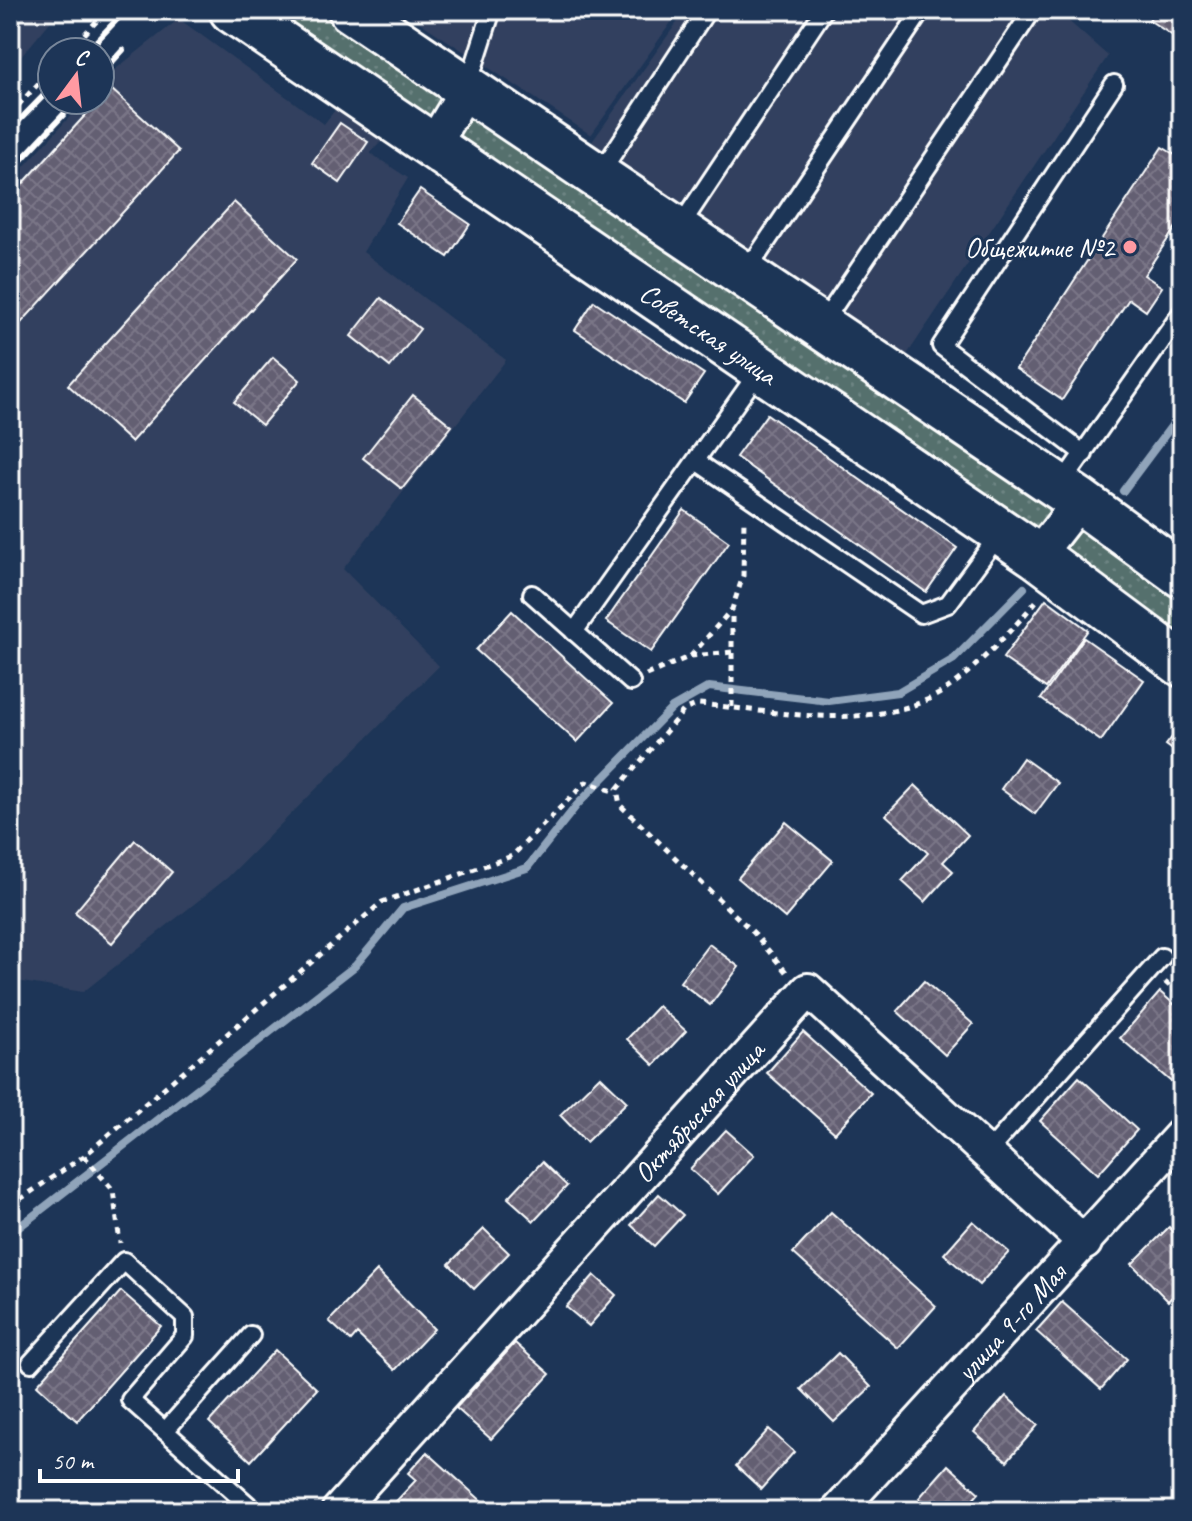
<svg xmlns="http://www.w3.org/2000/svg" width="1192" height="1521" font-family="Caveat,sans-serif">
<defs>
<pattern id="grass-dots" width="8" height="8" patternUnits="userSpaceOnUse" patternTransform="scale(2)"><rect width="8" height="8" fill="#546f6d"/><path d="M2 2h.1M6 6h.1" fill="none" stroke="#6e8583" stroke-width="1.8" stroke-linecap="round"/></pattern>
<pattern id="building-cross-hatch" width="8" height="8" patternUnits="userSpaceOnUse" patternTransform="scale(2)"><rect width="8" height="8" fill="#635e72"/><path d="M0 0l8 8M0 8l8-8" fill="none" stroke="#7a7687"/></pattern>
</defs>
<rect width="100%" height="100%" fill="#1d3557"/>
<filter id="ink" filterUnits="userSpaceOnUse"><feTurbulence type="fractalNoise" baseFrequency=".0125" numOctaves="2"/><feDisplacementMap in="SourceGraphic" scale="16" xChannelSelector="R" yChannelSelector="G"/><feConvolveMatrix kernelMatrix="1 2 1 2 8 2 1 2 1" color-interpolation-filters="sRGB"/></filter>
<g filter="url(#ink)">
<g fill="#32415f">
<polygon points="10,10 60,10 10,70"/>
<polygon points="401,10 680,10 591,135"/>
<polygon points="686,10 1056,10 1108,56 904,359 589,146"/>
<polygon points="179,19 324,124 338,106 385,138 370,153 408,178 363,252 506,360 343,569 439,666 227,878 83,992 10,980 10,182 85,100 100,100 100,84 112,72"/>
</g>
<g fill="url(#grass-dots)" stroke="#aab7b6" stroke-width="2">
<polygon points="259,10 327,10 448,94 428,130"/>
<polygon points="468,107 1066,507 1040,544 448,142"/>
<polygon points="1082,515 1182,589 1182,651 1051,553"/>
</g>
<g fill="none" stroke-linecap="round" stroke-linejoin="round">
<g stroke="#90a4ba" stroke-width="8">
<polyline points="1123,491 1182,412"/>
<polyline points="10,1234 355,966 403,908 527,868 577,805 672,708 709,687 829,701 898,692 954,659 1024,588"/>
</g>
</g>
<g fill="url(#building-cross-hatch)" stroke="#fff" stroke-width="2">
<polygon points="1156,10 1182,10 1182,42 1149,20"/>
<polygon points="110,88 179,151 10,335 10,198"/>
<polygon points="340,123 368,142 340,183 312,163"/>
<polygon points="1162,147 1182,159 1182,218 1144,275 1162,287 1146,311 1129,299 1062,400 1016,369"/>
<polygon points="420,190 470,224 448,257 397,223"/>
<polygon points="234,202 297,259 131,442 68,385"/>
<polygon points="381,298 420,329 390,367 351,336"/>
<polygon points="594,301 704,374 684,403 575,330"/>
<polygon points="273,357 300,380 262,425 234,402"/>
<polygon points="413,395 452,426 402,489 363,458"/>
<polygon points="767,414 957,548 926,592 736,457"/>
<polygon points="684,510 729,542 651,652 606,621"/>
<polygon points="1046,599 1088,630 1046,688 1003,658"/>
<polygon points="512,611 613,703 577,742 476,650"/>
<polygon points="1084,638 1144,680 1101,741 1041,699"/>
<polygon points="1182,724 1182,757 1166,745"/>
<polygon points="1023,758 1058,783 1035,814 1001,789"/>
<polygon points="915,785 968,835 943,862 953,871 925,902 902,881 928,853 886,815"/>
<polygon points="786,822 833,861 785,918 738,878"/>
<polygon points="135,840 172,872 112,943 75,912"/>
<polygon points="709,944 739,967 710,1005 680,982"/>
<polygon points="924,981 973,1024 945,1055 897,1011"/>
<polygon points="1160,992 1182,1011 1182,1079 1176,1086 1120,1038"/>
<polygon points="658,1006 686,1031 654,1065 627,1039"/>
<polygon points="803,1032 871,1093 835,1133 767,1073"/>
<polygon points="600,1076 627,1102 586,1142 560,1115"/>
<polygon points="1079,1077 1137,1130 1098,1174 1040,1121"/>
<polygon points="726,1130 754,1155 718,1194 690,1169"/>
<polygon points="542,1162 567,1186 534,1221 508,1198"/>
<polygon points="659,1194 683,1215 654,1246 631,1225"/>
<polygon points="831,1212 936,1306 898,1348 793,1253"/>
<polygon points="973,1221 1009,1252 979,1285 944,1254"/>
<polygon points="1169,1227 1182,1240 1182,1287 1168,1301 1132,1264"/>
<polygon points="484,1229 509,1253 474,1289 449,1264"/>
<polygon points="377,1271 434,1329 395,1370 357,1334 351,1341 329,1321"/>
<polygon points="594,1275 616,1295 589,1326 566,1307"/>
<polygon points="121,1291 161,1326 77,1421 37,1385"/>
<polygon points="1062,1302 1127,1359 1101,1389 1036,1331"/>
<polygon points="515,1343 550,1374 491,1439 456,1408"/>
<polygon points="275,1350 317,1389 251,1461 209,1422"/>
<polygon points="838,1353 871,1387 834,1422 801,1389"/>
<polygon points="1006,1396 1038,1425 1007,1461 974,1432"/>
<polygon points="769,1429 794,1452 761,1489 736,1466"/>
<polygon points="427,1452 485,1504 478,1511 387,1511 416,1480 408,1473"/>
<polygon points="948,1465 979,1493 963,1511 933,1511 919,1498"/>
</g>
<g fill="none" stroke-linecap="round" stroke-linejoin="round">
<g stroke="#fff" stroke-width="22">
<g id="service">
<polyline points="468,85 492,10"/>
<polyline points="599,175 707,10"/>
<polyline points="679,228 824,10"/>
<polyline points="745,274 922,10"/>
<polyline points="822,324 1033,10"/>
<polyline points="1084,454 941,346 1114,84"/>
<polyline points="696,461 921,614 948,604 1001,532"/>
<polyline points="1060,486 1182,312"/>
<polyline points="532,594 631,682"/>
<polyline points="574,632 759,371"/>
<polyline points="986,1154 1162,957"/>
<polyline points="31,1363 124,1261 185,1317 185,1336 130,1400 255,1511"/>
<polyline points="165,1431 251,1335"/>
</g>
</g>
<g stroke="#fff" stroke-width="38">
<g id="minor">
<polyline points="433,145 466,90"/>
<polyline points="1037,556 1080,501"/>
<path id="s1" d="M338 1511 808 990 1085 1243"/>
<path id="s2" d="M838 1511 1182 1134"/>
</g>
</g>
<g stroke="#fff" stroke-width="50">
<g id="secondary">
<path id="s3" d="M232 10 1037 556 1182 664"/>
<polyline points="351,10 1080,501 1182,575"/>
</g>
</g>
<g stroke="#fff" stroke-width="5" stroke-dasharray="6 6" stroke-linecap="butt">
<polyline points="68,52 107,10"/>
<polyline points="10,114 52,69"/>
<polyline points="691,656 731,610"/>
<polyline points="646,675 691,656 733,652"/>
<polyline points="732,707 732,609 743,576 744,518"/>
<path d="M786 972 754 933 620 805 617 789 684 710 699 704C774 711 865 732 935 696 966 680 1015 627 1038 599"/>
<polyline points="1165,982 1182,997"/>
<polyline points="84,1156 113,1190 120,1243"/>
<polyline points="10,1206 84,1156 382,902 512,856 586,782 616,792"/>
</g>
<use href="#service" stroke="#1d3557" stroke-width="16"/>
<use href="#minor" stroke="#1d3557" stroke-width="32"/>
<use href="#secondary" stroke="#1d3557" stroke-width="44"/>
<g stroke="#fff" stroke-width="6">
<polyline points="86,52 126,10"/>
<polyline points="100,75 123,50"/>
<polyline points="10,130 52,87"/>
<polyline points="10,172 77,100"/>
</g>
</g>
</g>
<circle fill="#ff9aa2" stroke="#1d3557" stroke-width="3" cx="1130" cy="247" r="8"/>
<g text-anchor="middle" stroke-width="6" stroke-linejoin="round" paint-order="stroke">
<g font-size="28" fill="#fff" stroke="#1d3557" text-anchor="end">
<text x="1114" y="257">Общежитие №2</text>
</g>
<g font-size="28" fill="#fff" stroke="#1d3557">
<text dy="10" stroke="none"><textPath href="#s3" startOffset="576">Советская улица</textPath></text>
<text dy="10" stroke="none"><textPath href="#s1" startOffset="538">Октябрьская улица</textPath></text>
<text dy="10" stroke="none"><textPath href="#s2" startOffset="256">улица 9-го Мая</textPath></text>
</g>
</g>
<rect width="1192" height="1521" fill="none" stroke="#1d3557" stroke-width="40"/>
<rect x="20" y="20" width="1152" height="1481" fill="none" stroke="#fff" stroke-width="3" filter="url(#ink)"/>
<g transform="translate(76 76) rotate(15)"><circle r="38" fill="#1d3557" stroke="#77869a" stroke-width="2"/>
<path d="M0-6L14 30L0 20L-14 30Z" fill="#ff9aa2"/>
<text y="-12" font-size="22" font-weight="bold" text-anchor="middle" fill="#ffffff">С</text>
</g>
<path d="M40 1469v12h198v-12" fill="none" stroke="#ffffff" stroke-width="4"/>
<text x="52" y="1469" font-size="24" fill="#ffffff" stroke="#1d3557" stroke-width="6" paint-order="stroke">50 m</text>
</svg>
